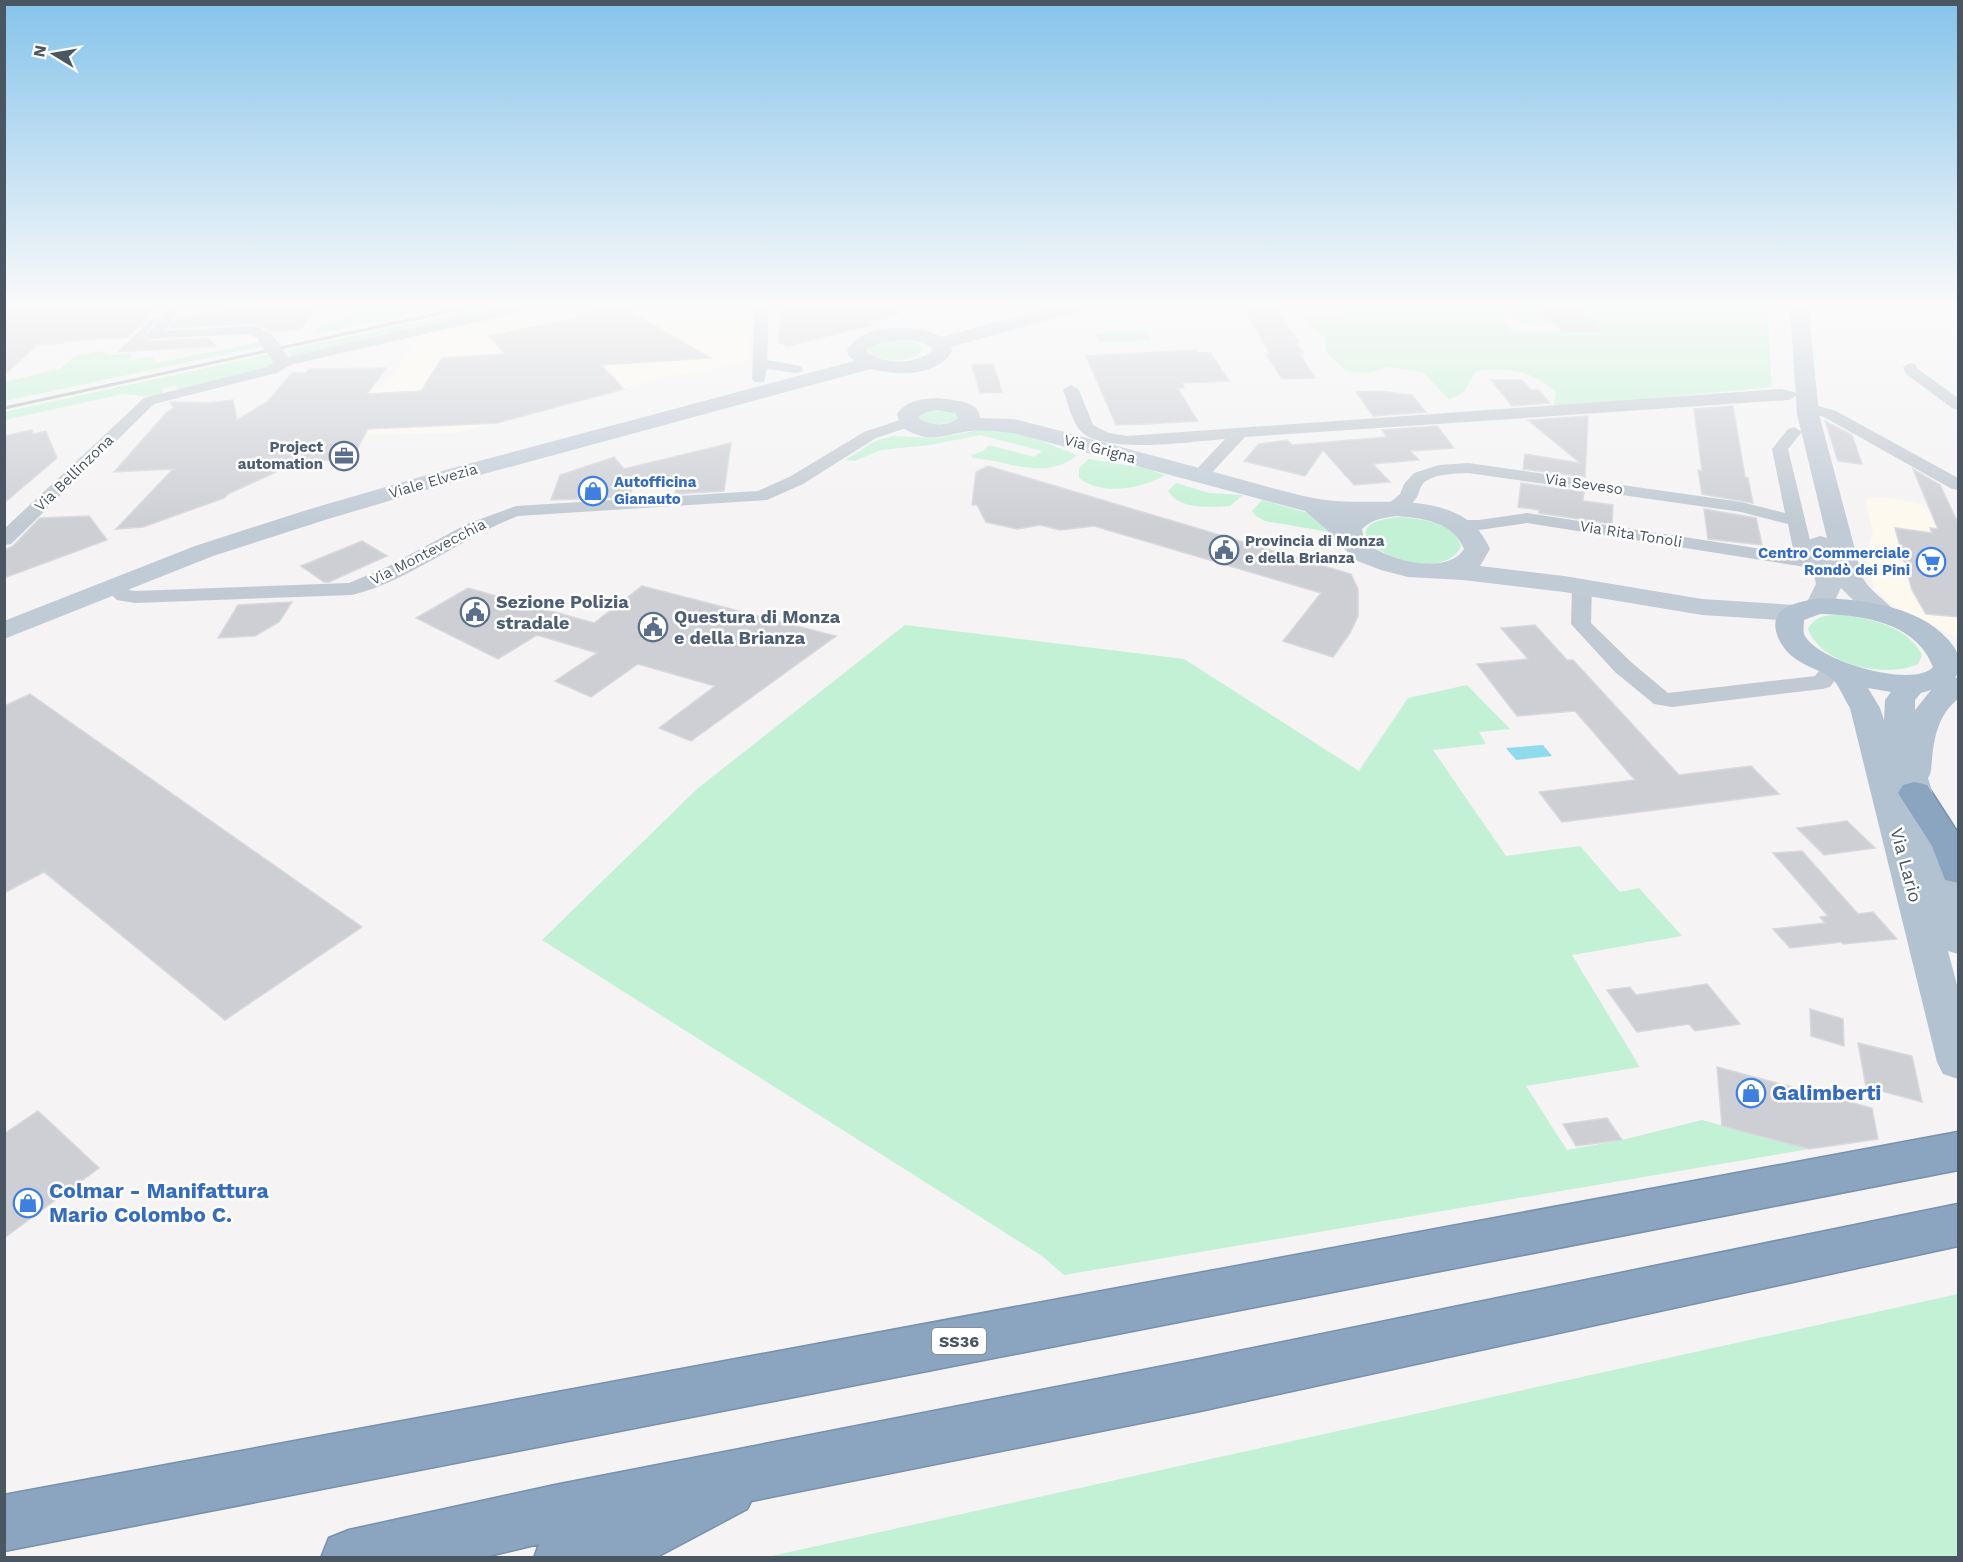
<svg xmlns="http://www.w3.org/2000/svg" width="1963" height="1562" font-family="'Work Sans',sans-serif">
<rect width="100%" height="100%" fill="#f5f3f3"/>
<g fill="#fdf9ef">
<polygon points="555,306 751,306 749,360 699,373 674,375 456,433 328,435 359,388 382,387 393,375 412,345 411,338"/>
<polygon points="1881,497 1918,503 1934,512 1958,515 1958,638 1894,606 1874,590 1867,551 1873,532 1865,499"/>
</g>
<g fill="#c3f1d5">
<polygon points="356,306 447,306 311,335 318,327 353,314"/>
<polygon points="490,306 518,306 292,356 287,350"/>
<path d="M1370 306H1539L1546 314H1559L1570 325H1524L1515 315H1498L1512 332H1594L1584 314 1576 306H1767L1772 387 1553 408 1556 392C1530 370 1509 367 1476 371L1464 392 1449 400 1423 372 1389 367 1366 373 1346 371 1326 352 1325 338 1300 316H1331Z"/>
<polygon points="1146,331 1151,340 1100,342 1096,333"/>
<path d="M899 339 919 344 922 351C911 363 879 364 868 351L870 347 880 341Z"/>
<polygon points="260,342 264,346 5,401 4,382 59,369 74,357 99,351 108,355 133,354 127,361 154,356 153,360 157,363"/>
<polygon points="271,354 277,365 179,391 175,386 161,389 164,395 151,397 123,394 5,420 4,412"/>
<polygon points="933,409 953,411 958,416 956,421 934,425 921,420 919,417 922,413"/>
<path d="M984 429 1010 432 1031 437 1077 455C1046 482 1007 460 972 458L971 455 983 451 989 445 1034 457 1042 451 980 435 930 445 881 450 855 461 845 460 875 441 893 436 940 438Z"/>
<path d="M1089 459 1144 468 1165 475C1141 489 1103 496 1079 478V468Z"/>
<path d="M1176 483 1209 493 1243 495 1230 506C1211 507 1179 510 1168 491Z"/>
<polygon points="1262,500 1308,513 1329,532 1265,521 1256,516 1252,511"/>
<path d="M1401 517C1422 519 1455 523 1461 547 1435 596 1304 524 1401 517Z"/>
<path d="M1842 615C1872 619 1907 626 1922 655L1918 664C1886 679 1821 665 1808 629 1815 615 1828 615 1842 615Z"/>
<polygon points="905,625 1184,659 1359,771 1408,698 1467,685 1510,729 1479,732 1486,744 1433,750 1506,856 1580,846 1620,892 1639,888 1682,936 1572,955 1640,1067 1526,1086 1567,1150 1622,1140 1702,1120 1809,1149 1064,1275 1042,1256 542,940 697,789"/>
<polygon points="1958,1294 1958,1557 767,1557"/>
</g>
<polygon fill="#90daee" points="1543,745 1552,756 1516,760 1506,748"/>
<g fill="#cdcfd5" stroke="#d7d9de" stroke-width="1.5">
<polygon points="4,306 159,306 128,337 66,341 63,343 37,345 4,375"/>
<polygon points="224,306 252,306 248,310 317,307 300,330 272,332 261,326 250,324 169,328 178,317 218,313"/>
<polygon points="607,306 620,306 711,358 601,365 624,389 497,423 368,429 352,459 274,463 276,472 228,494 224,498 143,527 116,529 173,469 114,472 166,413 174,408 170,402 208,403 233,400 237,420 267,402 292,373 306,373 309,369 386,368 367,394 421,391 442,358 505,354 489,336 580,317 576,314"/>
<polygon points="781,306 900,306 900,315 869,322 873,325 788,346 779,343"/>
<polygon points="1243,306 1274,306 1299,342 1295,342 1303,353 1299,353 1315,378 1282,379 1266,354 1270,354"/>
<polygon points="1539,306 1576,306 1601,332 1563,332"/>
<polygon points="153,318 158,318 144,336 148,341 208,338 216,346 118,352"/>
<polygon points="1197,350 1199,353 1210,352 1229,381 1182,383 1184,388 1177,388 1198,421 1145,424 1116,425 1086,356"/>
<polygon points="993,364 1002,392 980,393 972,365"/>
<polygon points="1491,380 1522,380 1531,390 1539,390 1550,403 1512,406"/>
<polygon points="1378,391 1412,395 1426,412 1373,416 1356,392"/>
<polygon points="1733,406 1745,477 1748,478 1753,503 1702,494 1698,470 1702,471 1694,409"/>
<polygon points="1588,416 1585,477 1523,469 1525,454 1580,463 1528,420"/>
<polygon points="1825,421 1852,435 1862,464 1838,461"/>
<polygon points="1437,426 1454,448 1410,451 1419,460 1373,464 1390,482 1354,485 1323,450 1305,476 1244,461 1259,444 1287,440 1292,445 1387,437 1382,430"/>
<polygon points="32,430 33,434 46,431 57,458 4,503 4,436"/>
<polygon points="731,443 724,491 675,494 677,484 633,486 630,497 551,500 560,475 614,457 624,469"/>
<polygon points="988,466 1351,574 1358,589 1358,616 1350,633 1333,657 1283,641 1321,593 1094,526 1060,530 1040,525 1017,529 986,522 977,505 972,505 976,472"/>
<polygon points="1913,469 1940,485 1959,525 1959,617 1926,614 1912,590 1895,528 1932,533 1930,528 1938,529"/>
<polygon points="1521,483 1584,492 1583,501 1613,505 1612,524 1539,513 1539,510 1518,507"/>
<polygon points="1704,509 1756,518 1762,545 1708,539"/>
<polygon points="89,516 107,540 4,578 4,550 13,546 40,518"/>
<polygon points="362,541 387,556 329,582 324,582 301,566"/>
<polygon points="642,586 836,636 691,741 659,728 715,686 638,664 591,697 555,681 597,653 537,635 498,659 416,618 468,588 594,623"/>
<polygon points="292,602 279,622 255,636 218,638 238,605"/>
<polygon points="1535,625 1567,660 1573,660 1679,775 1751,766 1779,794 1562,822 1539,792 1635,780 1575,711 1517,716 1477,664 1528,659 1501,628"/>
<polygon points="30,694 362,927 225,1020 44,872 4,893 4,706"/>
<polygon points="1847,821 1875,848 1824,855 1797,828"/>
<polygon points="1802,851 1858,914 1873,912 1897,939 1843,944 1841,942 1790,948 1773,929 1825,923 1820,917 1828,916 1773,853"/>
<polygon points="1707,984 1740,1024 1695,1031 1689,1024 1637,1032 1607,990 1630,987 1636,995"/>
<polygon points="1810,1009 1843,1019 1844,1046 1811,1036"/>
<polygon points="1858,1043 1912,1056 1922,1102 1866,1087"/>
<polygon points="1717,1067 1872,1108 1878,1139 1809,1149 1722,1126"/>
<polygon points="38,1111 99,1168 4,1238 4,1134"/>
<polygon points="1607,1118 1622,1140 1576,1146 1563,1124"/>
</g>
<g fill="none" stroke-linecap="round" stroke-linejoin="round">
<g stroke="#7690ad" stroke-width="3">
<g id="highway">
<polygon points="1915,782 1927,785 1958,833 1958,883 1945,880 1932,846 1898,793 1903,785"/>
<polygon points="1958,1132 1958,1170 4,1551 4,1495"/>
<polygon points="1958,1204 1958,1246 1200,1411 751,1501 747,1509 655,1558 534,1558 539,1544 480,1558 321,1558 329,1538 349,1530 555,1485 1200,1359"/>
</g>
</g>
<g fill="#c1cad2" fill-rule="evenodd">
<polygon points="170,306 184,306 164,331 250,326 261,328 273,339 266,343 250,334 148,339 146,336"/>
<polygon points="510,306 535,306 528,310 290,365 277,373 154,404 11,544 4,545 4,529 144,398 267,367 276,361 271,356 273,353 283,353 288,357"/>
<polygon points="755,306 769,306 767,360 801,366 803,369 801,372 796,373 767,369 764,382 754,382 752,379"/>
<polygon points="1910,363 1915,364 1918,369 1958,398 1958,410 1952,408 1906,374 1903,367"/>
<path d="M1071 385 1079 390 1093 425 1109 433 1127 436 1781 389 1794 392 1797 395 1789 400 1245 437 1206 479H1194L1191 475 1225 439C1195 441 1099 456 1079 429 1071 419 1068 402 1063 390Z"/>
<polygon points="1808,403 1836,411 1958,478 1958,490 1952,489 1824,417 1802,411 1800,408"/>
<path d="M909 417 917 422 915 425 876 438 803 484 767 500 518 516C462 537 409 581 352 595L135 603 117 600 102 586 105 582C119 578 123 590 135 591L349 583 387 567 467 524 516 506 758 491 791 476 864 432Z"/>
<path d="M1794 427 1802 432 1788 449 1815 561 1812 565 1805 567 1527 523 1479 530 1451 528 1448 524 1451 520H1479L1527 513 1794 554 1788 524 1741 512 1468 473C1455 474 1438 473 1426 481 1420 485 1420 491 1417 497 1411 507 1395 515 1385 513L1382 509 1400 494 1404 484 1414 473 1439 465 1468 463 1741 502 1785 513 1772 449 1788 429Z"/>
<path d="M1582 582 1589 584 1592 588 1591 623 1631 662 1668 693 1815 676C1823 666 1827 660 1841 663L1844 668 1830 687 1822 689 1672 707 1654 704 1615 672 1571 624 1572 588 1575 584Z"/>
</g>
<g fill="#c1cbd6" fill-rule="evenodd">
<path d="M1056 306H1086L1083 310 951 347 952 352C935 377 897 376 871 369L443 485 328 519 213 556 4 639V621L195 546 310 509 427 475 854 361 848 355 847 350C866 322 914 324 942 337ZM903 340 921 342 931 347 932 351C914 365 886 365 867 352L868 349 881 342Z"/>
<path d="M1790 306H1808L1819 414 1862 576C1869 592 1887 600 1897 614L1893 620 1883 622 1873 620 1841 588 1829 612 1819 614 1809 612 1805 606 1816 584 1807 544 1811 539 1820 536 1827 538 1797 414Z"/>
<path d="M937 398C951 400 980 400 980 418L1014 419C1085 437 1155 456 1225 475 1254 483 1284 492 1313 498 1358 507 1405 495 1448 510 1469 518 1481 529 1490 549L1480 566 1564 576 1702 599 1795 605 1805 607 1809 613 1805 619 1795 621 1702 615 1564 592 1463 580 1408 577 1381 570 1355 560 1327 530 1305 511 1013 433C1000 432 983 429 970 431 941 435 931 445 901 427L897 414C907 400 922 399 937 398ZM937 410 955 413 958 418C946 427 932 426 920 419L919 416 926 412ZM1397 516C1423 518 1453 522 1464 549 1447 577 1383 560 1364 540L1362 529C1372 519 1383 518 1397 516Z"/>
</g>
<path fill="#b3c2d1" fill-rule="evenodd" d="M1819 598C1865 599 1926 607 1954 647 1960 656 1961 669 1955 678L1958 677V699C1939 714 1934 736 1932 760 1931 767 1932 772 1928 778L1958 879V954L1948 951 1958 989V1079L1943 1074 1937 1062 1850 708C1844 699 1838 682 1830 677 1818 669 1804 666 1793 657 1778 645 1765 618 1787 607 1797 602 1809 600 1819 598ZM1820 614C1862 615 1916 622 1933 667 1914 689 1815 661 1804 634 1803 631 1804 624 1804 620ZM1868 688 1891 692 1885 700 1884 720 1880 708ZM1931 690 1915 710V700L1921 693Z"/>
<use href="#highway" fill="#8ba5c1" fill-rule="evenodd"/>
<polyline stroke="#b5b8bd" stroke-width="3" points="4,408 474,306"/>
<polyline stroke="#c1cad2" stroke-width="15" points="266,339 278,356"/>
</g>
<linearGradient id="sky" x2="0" y2="1"><stop stop-color="#85c3ea"/><stop offset="0.58" stop-color="#fafafa"/><stop offset="1" stop-color="#fafafa" stop-opacity="0"/></linearGradient>
<rect width="1963" height="525" fill="url(#sky)"/>
<defs>
<g id="office-ring" transform="scale(1.5)"><circle r="9.5" fill="#fff" stroke="#5c6f8a" stroke-width="1.5"/><path d="M-6-3h4V-5.5h4V-3h4V5H-6ZM-1-4.5V-3h2v-1.5ZM-6 0V1H6V0Z" fill="#5c6f8a"/></g>
<g id="shop-ring" transform="scale(1.5)"><circle r="9.5" fill="#fff" stroke="#3f7fe0" stroke-width="1.5"/><path d="M-5-2.5h2.3a2.7 3.5 0 0 1 5.4 0H5L5.5 6h-11ZM-1.5-2.5h3a1.5 2.3 0 0 0-3 0Z" fill="#3f7fe0"/></g>
<g id="civic-ring" transform="scale(1.5)"><circle r="9.5" fill="#fff" stroke="#5c6f8a" stroke-width="1.5"/><path d="M-.6-6.5H3V-4.5H.6V-3L4-1V1h2V6H-6V1h2V-1L-.6-3ZM-1.2 2.5V6h2.4V2.5Z" fill="#5c6f8a"/></g>
<g id="supermarket-ring" transform="scale(1.5)"><circle r="9.5" fill="#fff" stroke="#3f7fe0" stroke-width="1.5"/><path d="M-6-5.5h2.5l.6 2H6L4.5 2H-2.5L-4.4-4H-6ZM-1.5 3.2a1.3 1.3 0 1 0 .1 0ZM3 3.2a1.3 1.3 0 1 0 .1 0Z" fill="#3f7fe0"/></g>
</defs>
<g fill-rule="evenodd">
<use href="#office-ring" x="344" y="456"/>
<use href="#shop-ring" x="593" y="491"/>
<use href="#civic-ring" x="1224" y="550"/>
<use href="#supermarket-ring" x="1931" y="562"/>
<use href="#civic-ring" x="475" y="612"/>
<use href="#civic-ring" x="653" y="627"/>
<use href="#shop-ring" x="1751" y="1093"/>
<use href="#shop-ring" x="28" y="1203"/>
</g>
<g text-anchor="middle" stroke-width="5" stroke-linejoin="round" paint-order="stroke">
<g font-size="15" font-weight="bold" fill="#4e5e75" stroke="#fff" text-anchor="end">
<text x="323" y="452">Project<tspan x="323" dy="17">automation</tspan></text>
<text x="1245" y="546" text-anchor="start">Provincia di Monza<tspan x="1245" dy="17">e della Brianza</tspan></text>
</g>
<g font-size="15" fill="#4a5661" stroke="#fff">
<text transform="translate(1100 449) rotate(15)" y="5">Via Grigna</text>
<text transform="translate(74 473) rotate(-44)" y="5">Via Bellinzona</text>
<text transform="translate(433 481) rotate(-16)" y="5">Viale Elvezia</text>
<text transform="translate(1584 484) rotate(8)" y="5">Via Seveso</text>
<text transform="translate(1631 534) rotate(9)" y="5">Via Rita Tonoli</text>
<text transform="translate(428 552) rotate(-27)" y="5">Via Montevecchia</text>
</g>
<g font-size="15" font-weight="bold" fill="#366cbe" stroke="#fff" text-anchor="start">
<text x="614" y="487">Autofficina<tspan x="614" dy="17">Gianauto</tspan></text>
<text x="1910" y="558" text-anchor="end">Centro Commerciale<tspan x="1910" dy="17">Rondò dei Pini</tspan></text>
</g>
<rect fill="#fff" stroke="#808990" stroke-width="1.5" x="932" y="1328" width="54" height="26" rx="4.5"/>
<g font-size="16" font-weight="bold" fill="#4a5661">
<text x="959" y="1347">SS36</text>
</g>
<g font-size="18" font-weight="bold" fill="#4e5e75" stroke="#fff" text-anchor="start">
<text x="496" y="608">Sezione Polizia<tspan x="496" dy="21">stradale</tspan></text>
<text x="674" y="623">Questura di Monza<tspan x="674" dy="21">e della Brianza</tspan></text>
</g>
<g font-size="18" fill="#4a5661" stroke="#fff">
<text transform="translate(1906 865) rotate(75)" y="6">Via Lario</text>
</g>
<g font-size="21" font-weight="bold" fill="#366cbe" stroke="#fff" text-anchor="start">
<text x="1772" y="1100">Galimberti</text>
<text x="49" y="1198">Colmar - Manifattura<tspan x="49" dy="24">Mario Colombo C.</tspan></text>
</g>
</g>
<rect width="1963" height="1562" fill="none" stroke="#4a5661" stroke-width="12"/>
<g transform="translate(54 54) rotate(281)" stroke="#ffffff" stroke-width="4.5" paint-order="stroke">
<path d="M0-4.5L10 22L0 15L-10 22Z" fill="#4a5661"/>
<text y="-9" font-size="16" font-weight="bold" text-anchor="middle" fill="#4a5661">N</text>
</g>
</svg>
